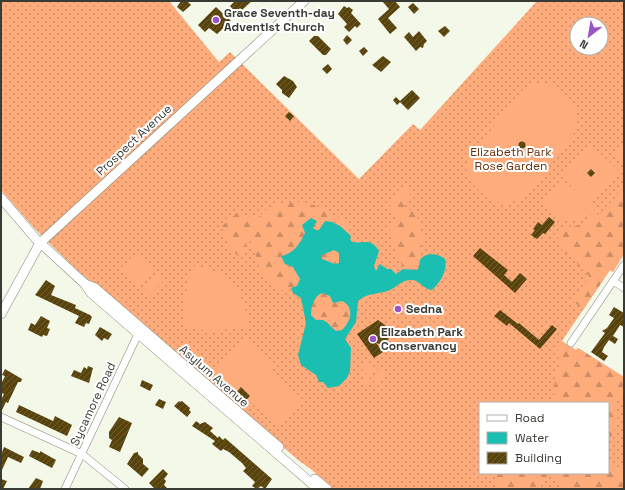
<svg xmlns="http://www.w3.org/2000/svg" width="625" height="490" font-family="'Space Grotesk',sans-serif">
<defs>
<pattern id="grass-dots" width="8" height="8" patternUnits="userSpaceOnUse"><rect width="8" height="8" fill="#feac7b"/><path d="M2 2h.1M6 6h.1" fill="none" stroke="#cf8d66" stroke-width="1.8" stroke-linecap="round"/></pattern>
<pattern id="forest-firs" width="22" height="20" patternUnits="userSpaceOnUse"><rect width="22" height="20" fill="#feac7b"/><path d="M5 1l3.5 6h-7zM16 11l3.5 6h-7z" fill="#cf8d66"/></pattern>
<pattern id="building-hatch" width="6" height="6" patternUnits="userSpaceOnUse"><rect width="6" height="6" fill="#59430d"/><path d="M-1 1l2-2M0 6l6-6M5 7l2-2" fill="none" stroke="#6e5d31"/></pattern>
</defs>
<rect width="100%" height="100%" fill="#f4f8e9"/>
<path fill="url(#grass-dots)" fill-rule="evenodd" d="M1 1H169L219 62 230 52 359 179 413 124 420 130 537 1H624V254L613 272 610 270 562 341 576 350 578 348 624 377V489H331L312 470 298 460 76 269 35 229 1 190ZM577 24H601V48H577ZM480 403H608V473H480Z"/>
<g fill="url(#forest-firs)">
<polygon points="405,186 411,192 404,208 416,212 423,238 421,244 418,267 416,269 403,267 393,244 394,236 388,227 389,225 396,224 398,217 392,212 390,206 399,190"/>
<path d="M624 186V254L613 272 610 270 583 310 573 301 589 277 585 269H580L575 258 564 252 559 244 558 238 565 227C589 229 611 204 624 186Z"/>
<path d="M298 202 314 205 349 224 344 229 336 223 324 222 318 230 313 228 316 222 302 226 305 233C300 244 293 254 281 256 286 267 297 267 300 281 295 289 285 291 276 290L263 275 251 242 247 240 242 258C229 252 226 239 222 226L238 212 245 217 258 218 268 208 275 205Z"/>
<polygon points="334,250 339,253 339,263 335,264 322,259 322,255"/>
<path d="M322 293 330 296 334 303 342 301C355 307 351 322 342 330L336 331C328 325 327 318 316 320L311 315C311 307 314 296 322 293Z"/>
<polygon points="562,341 576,350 578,348 624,377 624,400 622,398 616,401 618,422 608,443 608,403 554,403 555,377 559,366 558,348"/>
<polygon points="608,465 624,468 624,489 563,489 560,481 551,475 544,479 539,489 496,489 497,473 608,473"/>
</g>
<g fill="#feac7b">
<path d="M538 83C563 85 583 106 576 131L525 197 510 203H500L490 199 478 190 472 183 468 166 470 155 474 150 521 93 531 85Z"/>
<polygon points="624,141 624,165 613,156"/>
<polygon points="590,145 619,170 592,201 563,177"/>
<path d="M561 179 591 203 595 208 594 212C569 228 562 221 542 203Z"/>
<polygon points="138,253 145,261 130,277 123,270"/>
<polygon points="148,263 155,270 140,286 132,279"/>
<path d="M192 266C225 268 248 293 247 327L214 331 186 328 184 326 185 298Z"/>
<polygon points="158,272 165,279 150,295 142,288"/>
<polygon points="245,339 277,365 271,372 302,399 277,425 214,371"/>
<polygon points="366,364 374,366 368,384 362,382 366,373 362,370"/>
<polygon points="378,369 387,374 376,387 373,386"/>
</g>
<path fill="#1abfb1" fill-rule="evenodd" d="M311 218 317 221 313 228 316 230H319L325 221 332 222 340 226 351 236 350 239 352 242C363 244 371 237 379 251L374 266 376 271 380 264 387 269H391L396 274 403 269 417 270 419 267 420 260C425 252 438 253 445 259 448 270 440 283 432 290 424 290 420 281 413 280 402 279 398 286 390 290 379 295 367 292 358 301L356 322 345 339 351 348 350 371 347 378 339 386 328 388 323 382H319L316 375 301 365 298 355 306 323 301 298 293 293 291 288 297 286 300 279 293 267 285 264 281 256C293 254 300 244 305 233L302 225ZM334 250 339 253V263L335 264 322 259V255ZM322 293 330 296 333 303 342 301C355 307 351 322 342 330L336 331C328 325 327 318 316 320L311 315C311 307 314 296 322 293Z"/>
<g fill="url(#building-hatch)">
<polygon points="181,1 187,1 191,5 183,12 177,7"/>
<polygon points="235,1 252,1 242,10 240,8 236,13 230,6"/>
<polygon points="382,1 395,1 400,7 388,18 397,28 390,34 378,19 389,9"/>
<polygon points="413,3 419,9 414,14 408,7"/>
<polygon points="344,6 347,8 349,7 353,10 351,13 361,24 357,28 355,26 349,32 344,27 347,24 338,14"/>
<polygon points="216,7 231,21 217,34 209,28 205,32 198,25"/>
<polygon points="445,26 450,31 444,37 438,31"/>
<polygon points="419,31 427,41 424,44 423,48 420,47 416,51 404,37 409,32 413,37"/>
<polygon points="347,35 352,40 347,45 343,40"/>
<polygon points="314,36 318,36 331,49 326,55 323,55 309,41"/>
<polygon points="364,47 368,51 363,56 359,51"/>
<polygon points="383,56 391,62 381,72 372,65"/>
<polygon points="328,64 332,69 327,74 322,69"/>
<polygon points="284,76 293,81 297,87 289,98 282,93 282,90 276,84"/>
<polygon points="412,90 420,98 408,110 400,102 397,105 393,100 396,97 400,101"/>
<polygon points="289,112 294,116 290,121 285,116"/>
<circle cx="522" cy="145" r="3.5"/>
<polygon points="591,169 595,173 591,177 587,173"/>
<polygon points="549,217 555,222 545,234 543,233 537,239 531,235 535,230 533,229 538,222 542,225"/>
<polygon points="480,248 508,270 504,275 512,282 520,273 527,279 515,293 473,256"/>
<polygon points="46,280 55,286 51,295 76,305 75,308 90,315 92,317 89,324 86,323 84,327 75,323 79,316 35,295"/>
<polygon points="614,307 624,313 624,327 620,325 613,336 618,339 615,344 609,340 604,347 602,352 608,356 604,361 591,352 605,333 602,331 607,328 614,318 609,315"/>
<polygon points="500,310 518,324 519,323 539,340 552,325 557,329 540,349 509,323 507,326 494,316"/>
<polygon points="41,316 50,321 47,328 50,329 47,336 43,335 42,337 28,330 31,323 35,325"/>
<polygon points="378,320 385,325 389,336 387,346 376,343 383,352 374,358 357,334"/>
<polygon points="100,327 112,334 108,340 104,338 102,341 95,335"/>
<polygon points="88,366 93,368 89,383 71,376 74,370 81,373 84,367 87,369"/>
<polygon points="5,369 22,379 21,382 18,382 8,403 6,402 1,412 1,400 4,394 1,393 1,384 5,376 2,375"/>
<polygon points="142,380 153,385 150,391 140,386"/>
<polygon points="241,387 250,396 244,402 235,394"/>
<polygon points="159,399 166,402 163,409 155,405"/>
<polygon points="179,401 180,402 182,401 190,408 189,410 191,412 187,417 174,406"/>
<polygon points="19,405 53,421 55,416 72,425 67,436 16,412"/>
<polygon points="119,417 132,423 120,452 109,447 112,440 109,438 109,432"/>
<polygon points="196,421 200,424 205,422 213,428 210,431 218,438 219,436 223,440 225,438 272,479 265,489 261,486 257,489 252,486 255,482 243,471 246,468 242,463 229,452 223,449 221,451 217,448 212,444 215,441 192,426"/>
<polygon points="4,447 24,457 21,463 8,457 1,472 1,455"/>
<polygon points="32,450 40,453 40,451 56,460 52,468 29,456"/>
<polygon points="138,452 138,454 143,459 143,464 149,469 142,477 127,464 134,453"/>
<polygon points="163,469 168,474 164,479 166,481 164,485 168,489 155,489 149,483"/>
<polygon points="36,478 43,481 40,489 28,489"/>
<polygon points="1,479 7,481 3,489 1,489"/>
</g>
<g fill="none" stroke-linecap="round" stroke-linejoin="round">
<g stroke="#838679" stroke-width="8">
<g id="minor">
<polyline points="613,281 624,288"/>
<polyline points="571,343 624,265"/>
<polyline points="1,417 82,454 125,489"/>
<polyline points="65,489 140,330"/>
</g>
</g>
<g stroke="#838679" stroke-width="10">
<g id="secondary">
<polyline points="1,198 36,239 84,283 91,293 318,489"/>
<polyline points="85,284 95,288 279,447"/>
<polyline points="1,314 40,243 304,1"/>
<polyline points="315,479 327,489"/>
</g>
</g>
<use href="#minor" stroke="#fff" stroke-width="7"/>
<use href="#secondary" stroke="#fff" stroke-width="9"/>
</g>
<g fill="#9b54c8" stroke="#fff" stroke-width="1.5">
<circle cx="216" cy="20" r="4"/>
<circle cx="398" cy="309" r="4"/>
<circle cx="373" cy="339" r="4"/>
</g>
<g text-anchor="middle" stroke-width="4" stroke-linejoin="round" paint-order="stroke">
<g font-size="12" font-weight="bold" fill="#393b35" stroke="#fff" text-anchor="start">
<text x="224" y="17">Grace Seventh-day<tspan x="224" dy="14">Adventist Church</tspan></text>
<text x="406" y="313">Sedna</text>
<text x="381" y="336">Elizabeth Park<tspan x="381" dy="14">Conservancy</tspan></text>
</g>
<g font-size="12" fill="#393b35" stroke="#fff">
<text transform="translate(134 140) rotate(-43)" y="4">Prospect Avenue</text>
<text transform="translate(214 376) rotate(41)" y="4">Asylum Avenue</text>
<text transform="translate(93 404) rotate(-65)" y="4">Sycamore Road</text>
</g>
<g font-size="12" fill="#683109" stroke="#fff">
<text x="511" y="156">Elizabeth Park<tspan x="511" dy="14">Rose Garden</tspan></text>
</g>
</g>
<rect width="625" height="490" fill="none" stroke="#393b35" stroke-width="4"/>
<rect x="479" y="402" width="130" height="72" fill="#ffffff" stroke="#b0b1ae"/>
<rect x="487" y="415" width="20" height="6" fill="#ffffff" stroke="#b0b1ae"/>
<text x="515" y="422" font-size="12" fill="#393b35">Road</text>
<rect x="487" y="432" width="20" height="12" fill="#1abfb1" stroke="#b0b1ae"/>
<text x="515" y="442" font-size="12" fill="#393b35">Water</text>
<rect x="487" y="452" width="20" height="12" fill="url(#building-hatch)" stroke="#b0b1ae"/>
<text x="515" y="462" font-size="12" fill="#393b35">Building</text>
<g transform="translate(589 36) rotate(211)"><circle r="19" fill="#ffffff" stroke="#b0b1ae"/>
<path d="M0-3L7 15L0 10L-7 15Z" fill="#9b54c8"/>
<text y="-6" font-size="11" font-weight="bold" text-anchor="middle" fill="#393b35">N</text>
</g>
</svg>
